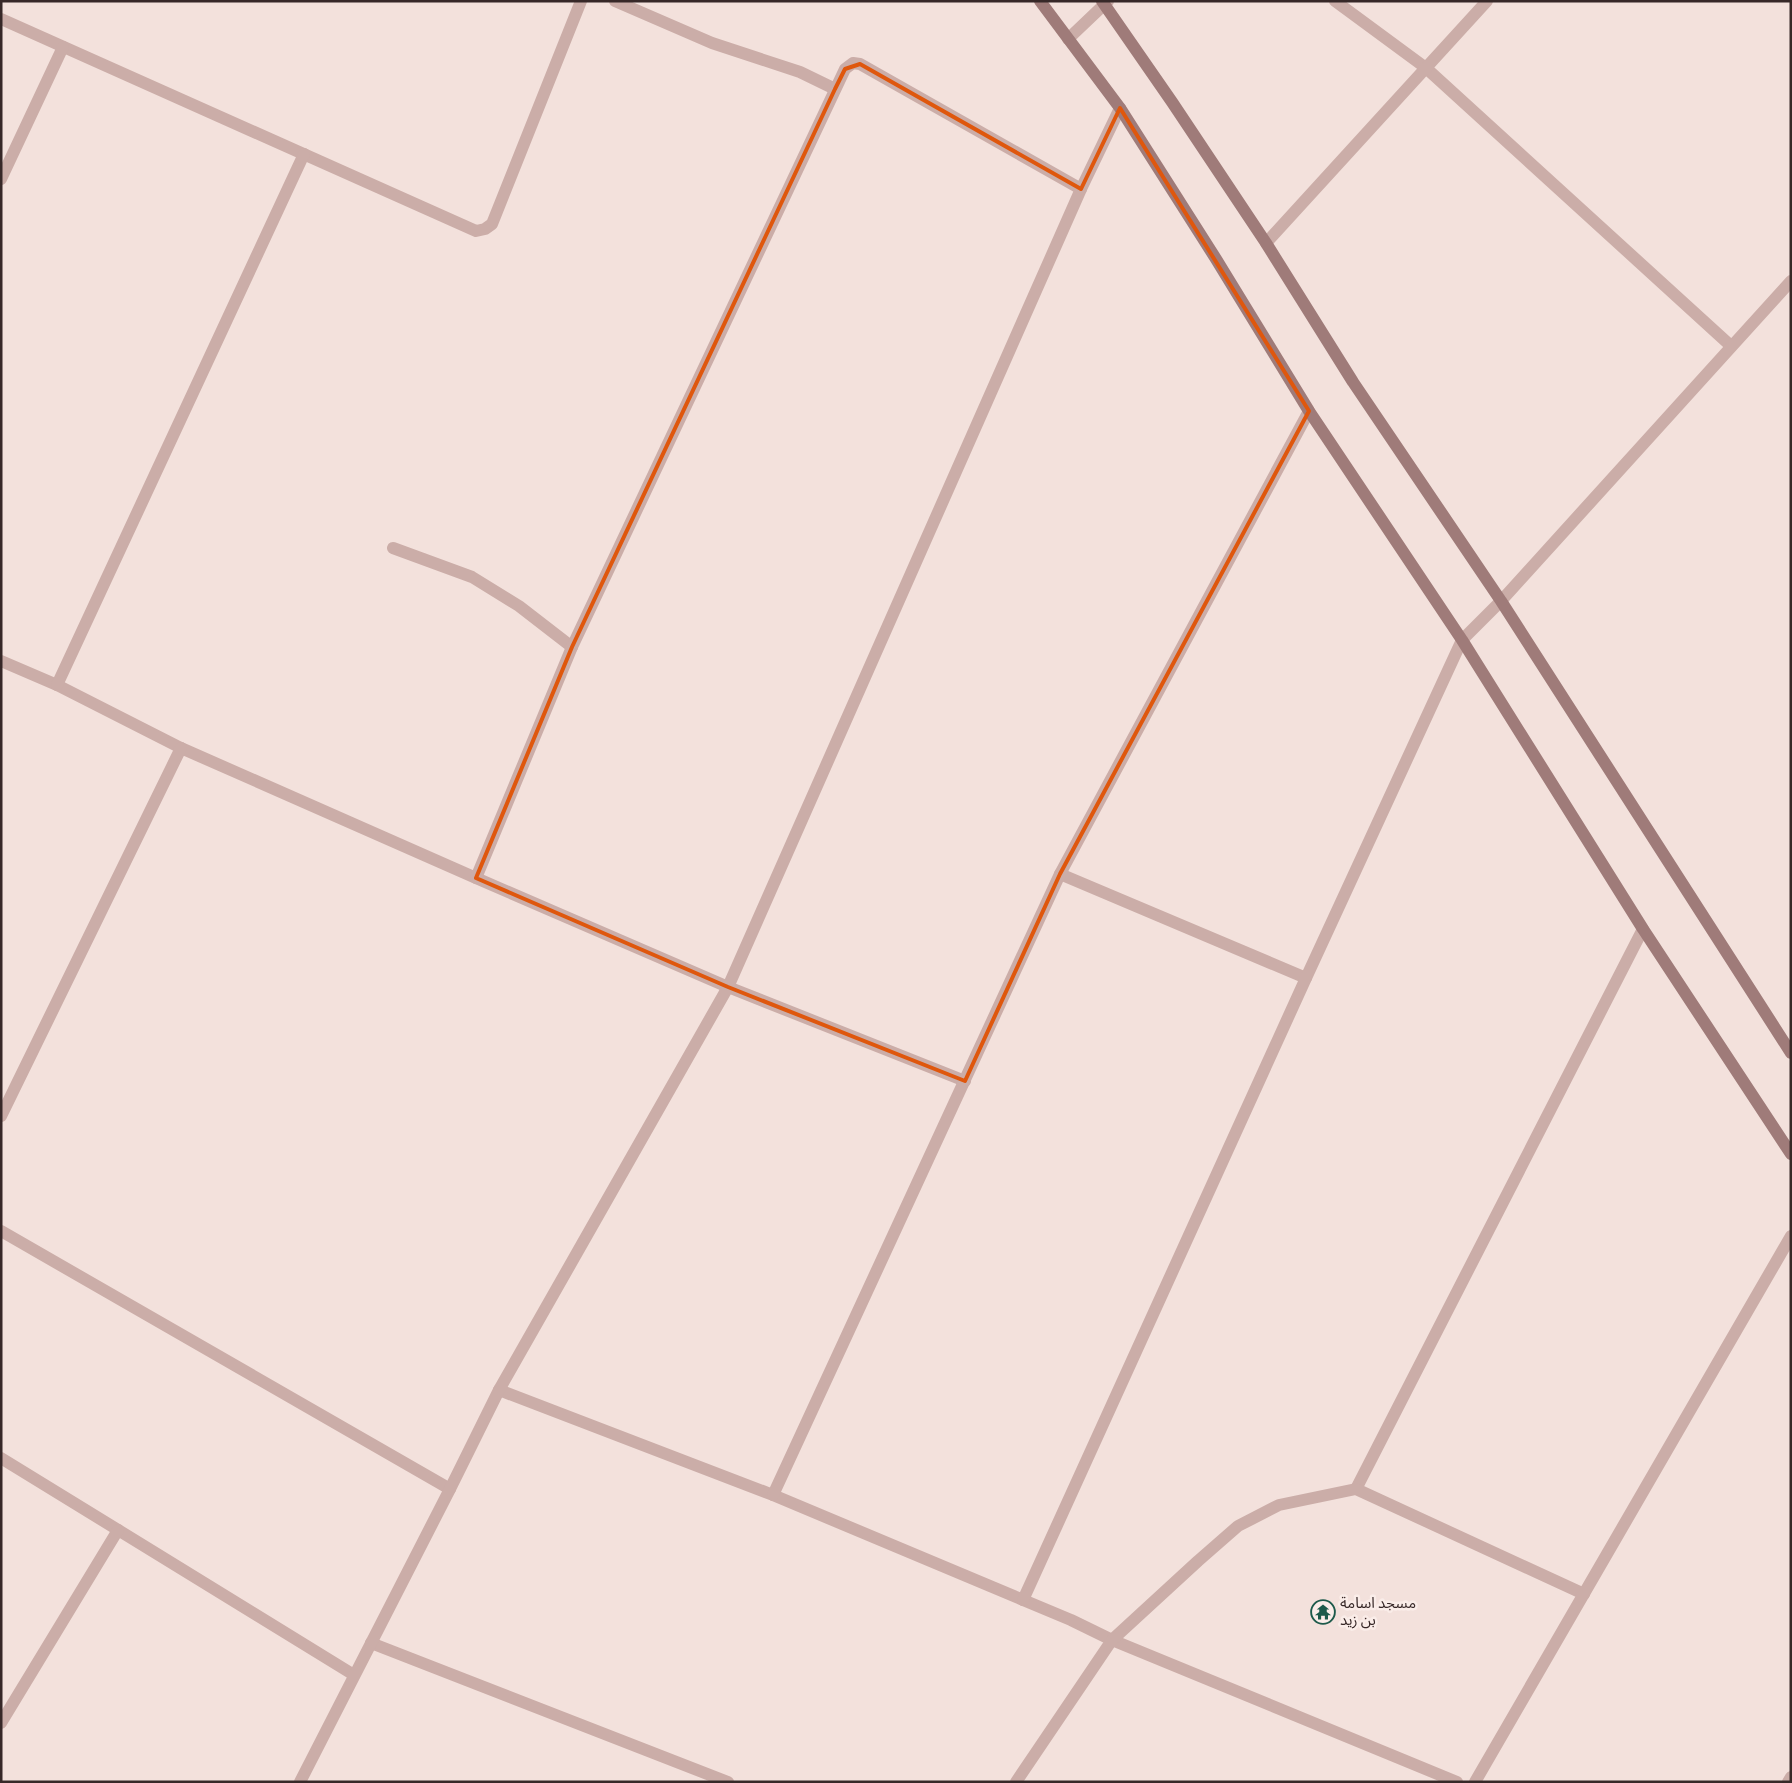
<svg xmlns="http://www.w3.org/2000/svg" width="1792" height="1783" font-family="'PT Sans Narrow','Noto Sans Arabic',sans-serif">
<rect width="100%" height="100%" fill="#f3e1dc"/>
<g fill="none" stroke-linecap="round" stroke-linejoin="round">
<g stroke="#cbada8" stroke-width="12">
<polyline points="615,1 712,43 800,72 835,89"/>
<polyline points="1335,1 1426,68 1731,346"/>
<polyline points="1,19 476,231 485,229 492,224 581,1"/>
<polyline points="1068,39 1108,1"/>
<polyline points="1,179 63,47"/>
<polyline points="1266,243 1487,1"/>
<polyline points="393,548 472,577 519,606 572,647"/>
<polyline points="1,661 57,685 181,748 476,878 728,987 965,1081"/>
<polyline points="57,685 304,154"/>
<polyline points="1060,874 1306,978"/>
<polyline points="476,878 572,647 845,69 853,63 860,64 1081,189"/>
<polyline points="1,1116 181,748"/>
<polyline points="1,1231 450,1489"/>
<polyline points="499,1390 773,1495 1071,1620 1112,1640 1457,1782"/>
<polyline points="1,1458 354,1675"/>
<polyline points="1356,1489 1643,929"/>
<polyline points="773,1495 1060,874 1309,411"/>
<polyline points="1023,1600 1306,978 1462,640 1501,601 1791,281"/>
<polyline points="371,1643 728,1782"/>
<polyline points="1,1723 118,1530"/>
<polyline points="300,1782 450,1489 499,1390 728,987 1081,189 1120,108"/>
<polyline points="1016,1782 1112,1640 1198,1561 1238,1526 1279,1505 1356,1489 1584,1594"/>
<polyline points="1475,1782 1791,1236"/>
<polyline points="1788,1782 1791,1777"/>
</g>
<g stroke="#9f7b79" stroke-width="12">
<polyline points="1040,1 1120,108 1216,259 1309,411 1462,640 1643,929 1791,1154"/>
<polyline points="1102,1 1172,102 1266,243 1353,382 1501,601 1791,1053"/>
</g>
</g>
<path fill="none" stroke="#df570d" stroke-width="4" stroke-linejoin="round" d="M860 64 1081 189 1120 108 1309 411 1060 874 965 1081 728 987 476 878 572 647 835 89 845 69Z"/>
<defs>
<g id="temple-ring" transform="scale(1.25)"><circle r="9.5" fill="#faede9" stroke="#1d5a4b" stroke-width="1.5"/><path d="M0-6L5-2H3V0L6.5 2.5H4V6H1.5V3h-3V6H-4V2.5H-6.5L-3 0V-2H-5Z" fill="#1d5a4b"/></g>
</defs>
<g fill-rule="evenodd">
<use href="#temple-ring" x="1323" y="1612"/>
</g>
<g text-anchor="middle" stroke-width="5" stroke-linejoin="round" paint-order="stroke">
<g font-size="15" fill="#372828" stroke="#faede9" text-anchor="start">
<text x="1340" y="1608">مسجد اسامة<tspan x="1340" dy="17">بن زيد</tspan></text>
</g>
</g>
<rect width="1792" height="1783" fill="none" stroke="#372828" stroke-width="5"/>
</svg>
